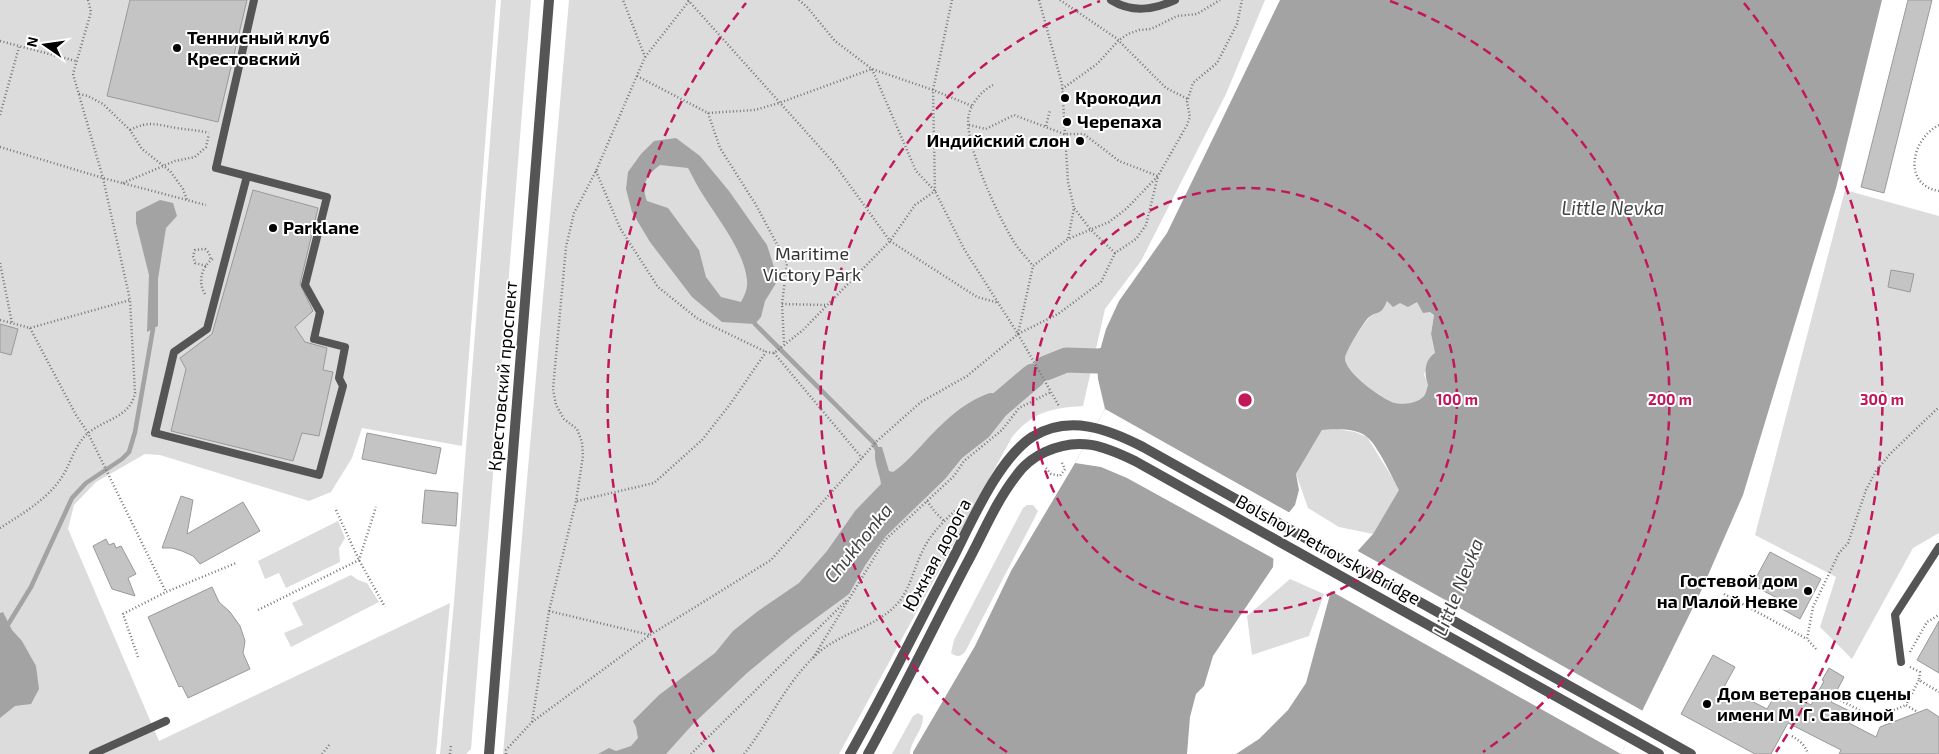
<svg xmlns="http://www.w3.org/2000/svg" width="1939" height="754" font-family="'Exo 2',sans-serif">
<rect width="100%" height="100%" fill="#fff"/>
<g fill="#dcdcdc">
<polygon points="0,0 496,0 462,446 362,428 352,458 331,492 309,501 160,455 145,454 96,482 74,505 68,529 159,741 450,603 436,754 0,754"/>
<polygon points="501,0 531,0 471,749 466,754 440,754 454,602"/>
<path d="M569 0H1265L1226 94 1141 261 1105 309 1083 406C1051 408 1033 412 1012 437L839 754H503Z"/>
<polygon points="1845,190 1939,216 1939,533 1913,548 1852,659 1820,627 1836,577 1755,535"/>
<path d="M1387 301 1417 302 1434 315 1431 334 1435 353 1424 374 1428 385C1427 388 1426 393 1424 396 1418 403 1404 405 1395 403 1383 400 1343 371 1345 358 1347 349 1362 325 1369 318 1377 310 1381 317 1387 301Z"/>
<polygon points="1337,429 1355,432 1367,437 1400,490 1373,534 1339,527 1308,508 1296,474 1322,430"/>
<path d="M1027 505H1033L1038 511 1034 519 965 652C960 657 957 657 951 653L954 640 1023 508Z"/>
<polygon points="338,521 345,538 339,548 340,562 286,588 279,573 265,579 258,561"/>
<polygon points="351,575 358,580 367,583 379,602 291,647 284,633 303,625 292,603"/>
<polygon points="1290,579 1324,594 1309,636 1252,655 1247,616"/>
<path d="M918 713 923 716C923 732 911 739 910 754H892L913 716Z"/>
</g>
<g fill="#a3a3a3" fill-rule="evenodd">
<path d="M1280 0H1882L1836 188 1743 495 1702 589 1621 754H1236L1259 739 1288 710 1306 683 1335 576 1373 534 1399 490C1392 477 1378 446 1367 437 1356 428 1336 429 1322 430L1296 474 1299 490 1295 505 1275 530 1273 567 1213 656 1204 686 1196 694 1190 717 1187 754H913V752L975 646 1011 571 1075 463 1105 409 1098 379 1097 361 1106 329 1119 301 1167 233ZM1387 301 1393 307 1400 303 1408 307 1417 302 1423 313 1430 312 1434 315 1431 334 1435 353C1424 360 1424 374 1428 385 1427 388 1426 393 1424 396 1418 403 1404 405 1395 403 1383 400 1344 372 1345 358 1347 349 1362 325 1368 318 1377 310 1381 317 1387 301Z"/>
<path d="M676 138 700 156 729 191 767 245 778 280 765 301 761 317 755 324 722 322 692 297 650 242 632 212 626 189 628 172 641 154 654 141ZM660 165 688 168C693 177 697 186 703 195 718 219 744 251 747 280 748 288 745 295 741 302L721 297 706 277 699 250 668 208 647 201C641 185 646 175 660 165Z"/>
<polygon points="160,200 173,203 177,216 166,228 158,279 158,326 147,332 149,275 136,223 136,212"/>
<path d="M990 393 1002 394 1006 398 1007 414 989 437 962 458 945 479 886 536 866 564 849 594 793 635 747 673 693 724 666 754H598L609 748 616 751 631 746 638 738 636 727 633 721 659 695 715 653 733 631 758 611 799 583 827 551 855 511 881 484C880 473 871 457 877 447H882L889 471 893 472C904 465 913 454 922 445 941 424 963 402 990 393Z"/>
<polygon points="3,612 12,630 22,641 36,666 39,689 31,704 15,706 0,718 0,613"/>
</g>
<g fill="#fff">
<polygon points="1105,409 1292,514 1278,531 1276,560 1127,478 1101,467 1075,463"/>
<polygon points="1356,550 1643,711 1621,754 1329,590 1333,575"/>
</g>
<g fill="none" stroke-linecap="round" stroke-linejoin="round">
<g stroke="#a3a3a3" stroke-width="4.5">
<polyline points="755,324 874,443 878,452"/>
<polyline points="9,623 31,587 72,498 86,483 122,459 129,452 135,432 153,329"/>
</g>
<g stroke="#a3a3a3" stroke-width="25">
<polyline points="1046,368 1066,360 1097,361 1130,358"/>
<polyline points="980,421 1033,376"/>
</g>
</g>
<g fill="#c4c4c4" stroke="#999">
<polygon points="130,0 247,0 218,122 107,96"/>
<polygon points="1908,0 1932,0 1884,193 1861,187"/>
<polygon points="253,190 318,208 300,284 313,311 295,327 305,342 327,348 323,370 333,372 319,436 302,433 293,461 171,431 186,369 180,358 212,334"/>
<polygon points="1891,270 1914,274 1910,292 1888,287"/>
<polygon points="0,324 18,329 11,355 0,352"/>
<polygon points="367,433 441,448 436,474 362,459"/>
<polygon points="425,490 458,493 456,526 422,523"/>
<polygon points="181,496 193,500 187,534 243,502 260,531 200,564 193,556 182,551 172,548 162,548"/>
<polygon points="106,539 109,545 114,543 116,548 121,546 136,574 128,578 135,596 112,589 93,546"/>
<polygon points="1770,552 1821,579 1800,619 1782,609 1785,602 1752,585"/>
<polygon points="212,587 219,602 230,612 240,626 245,641 243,653 250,669 188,698 182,686 179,687 148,617"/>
<polygon points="1939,621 1939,673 1917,660"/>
<polygon points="1713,655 1735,667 1724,687 1767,709 1779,689 1811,705 1824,681 1822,680 1829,668 1844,677 1831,702 1854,713 1849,723 1876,737 1880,727 1927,709 1939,717 1939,754 1839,754 1841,750 1788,723 1771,754 1755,754 1681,714"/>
</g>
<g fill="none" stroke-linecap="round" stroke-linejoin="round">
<g stroke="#777" stroke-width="2.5" stroke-dasharray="1 2.5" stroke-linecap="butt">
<polyline points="688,0 833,162 890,241 977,297 999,303"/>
<polyline points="799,0 807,7 835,41 872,69 933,90 972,106"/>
<polyline points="1039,0 1062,84 1068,182 1074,208 1068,239"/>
<polyline points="1060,0 1116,38 1166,88 1188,99"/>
<polyline points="0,41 76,61"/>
<polyline points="645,57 689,1"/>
<polyline points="872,69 916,171 935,191 964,249 1018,334 1059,406"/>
<polyline points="637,76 708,113 755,110 779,103 872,69"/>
<path d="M993 85C983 90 972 102 969 114 962 140 999 218 1014 242 1019 250 1027 258 1033 266"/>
<polyline points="1062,89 1097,64 1119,40 1128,34 1139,30 1151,29 1177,16 1197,14 1220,0"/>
<polyline points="79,94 88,96 103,104 130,130 142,149 170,171 183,189 187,200"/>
<polyline points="708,113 720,148 756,205 787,263 782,304 784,343"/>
<polyline points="0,115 19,47"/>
<polyline points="969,125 986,129 1014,115 1064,134 1084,134 1119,161 1158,176 1146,225 1136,239 1115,253 1091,230 1074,208"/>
<path d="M1939 125C1911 139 1902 185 1939 191"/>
<polyline points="1046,126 1050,110"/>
<path d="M130 130C150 120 157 125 177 128 188 130 198 130 209 133"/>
<polyline points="0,147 103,178 206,205"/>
<polyline points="596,171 620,228 658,287 698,319 766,352"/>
<polyline points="123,183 175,161 195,157 206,147 209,134"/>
<polyline points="0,263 12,323"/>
<polyline points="206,266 195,263 193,256 195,250 205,249 209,253 211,260"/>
<path d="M205 294C197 281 202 266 214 258"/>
<polyline points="782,304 826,305"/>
<polyline points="0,320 30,328 130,300"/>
<polyline points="30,328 76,415 88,433 166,592 236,563"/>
<polyline points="1018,334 1033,266 1068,239 1109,222 1126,209 1158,176 1187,125 1190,117 1187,102 1193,83 1217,63 1237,24 1242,0"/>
<polyline points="774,353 862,458"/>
<polyline points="1046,468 1051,474 1060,476 1065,469 1061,461"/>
<polyline points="577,501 654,483 702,440 731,403 766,352 774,353 803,330 890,241 915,205 935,191 933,90 952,0"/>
<polyline points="927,501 935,512 944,521"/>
<polyline points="336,510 359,560 385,607"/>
<path d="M0 528C25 512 52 497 66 470 72 458 77 443 87 434 104 419 130 418 135 393L130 300 103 178 73 74 91 12 88 0"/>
<polyline points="1724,594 1807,639"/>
<polyline points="258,610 359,560 376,507"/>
<polyline points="549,611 650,635"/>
<polyline points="1816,649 1807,639 1813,607 1839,553 1848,543 1866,490 1876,471 1890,454 1939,407"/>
<polyline points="1910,652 1927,622 1939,615"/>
<polyline points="138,657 123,614 166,592"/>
<polyline points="813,658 885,540 954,476 964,461 1002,430 1019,408 1051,392"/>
<polyline points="1910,667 1920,672 1919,680 1939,692"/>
<polyline points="1811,690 1822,691 1875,718 1906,705"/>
<polyline points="1916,711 1906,705 1919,680"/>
<polyline points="532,722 549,611 576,501 583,456 582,442 577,429 564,419 556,405 553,389 566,247 574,213 596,171 645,57 623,0"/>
<path d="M1792 736C1800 741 1805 745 1808 754"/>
<polyline points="322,754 330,744"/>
<polyline points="450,754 451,745"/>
<polyline points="506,754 506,750 532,722 650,635 771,560 877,441 921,402 967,376 1018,334 1058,314 1101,282 1115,253"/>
<polyline points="691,754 847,600"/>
<path d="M744 754C770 721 786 682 818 653 842 632 877 627 898 603 910 589 914 568 922 552 930 534 944 521 958 508"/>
</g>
<g stroke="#555" stroke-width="8">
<path d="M1111 0C1132 13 1153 10 1175 0"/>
<polyline points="247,176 207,329 174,352 155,433 319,475 343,386 339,378 345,347 314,339 320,312 305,285 327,197 216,168 254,0"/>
<polyline points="1901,662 1895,615 1939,547"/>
<polyline points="93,754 166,721"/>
</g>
<g stroke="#555" stroke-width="10">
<polyline points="489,754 549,0"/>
<path d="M850 754C885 692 916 629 949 566 969 528 996 461 1032 437 1069 414 1108 429 1143 447L1691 754"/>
<path d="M868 754C902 692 933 628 966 565 982 536 995 503 1016 476 1023 466 1034 457 1045 452 1079 436 1104 446 1135 461L1659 754"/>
</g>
</g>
<g fill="none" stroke="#c2185b" stroke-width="2.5" stroke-dasharray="9 6">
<circle cx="1245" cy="400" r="212"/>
<path d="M1007 752A425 425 0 0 1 1100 1M1390 1A425 425 0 0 1 1483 752"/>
<path d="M714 752A637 637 0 0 1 746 3M1744 3A637 637 0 0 1 1776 752"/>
</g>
<g fill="#000" stroke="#fff" stroke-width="2">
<circle cx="177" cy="48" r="5"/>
<circle cx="1065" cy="98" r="5"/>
<circle cx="1067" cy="122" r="5"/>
<circle cx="1080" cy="141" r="5"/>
<circle cx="273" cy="228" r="5"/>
<circle cx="1808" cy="591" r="5"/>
<circle cx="1707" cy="704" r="5"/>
</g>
<g text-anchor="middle" stroke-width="4" stroke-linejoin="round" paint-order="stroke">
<g font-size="18" font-weight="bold" fill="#000" stroke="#fff" text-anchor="start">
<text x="187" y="44">Теннисный клуб<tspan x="187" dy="21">Крестовский</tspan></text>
<text x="1075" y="104">Крокодил</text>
<text x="1077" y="128">Черепаха</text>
<text x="1070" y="147" text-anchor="end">Индийский слон</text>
<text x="283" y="234">Parklane</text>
<text x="1798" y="587" text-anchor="end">Гостевой дом<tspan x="1798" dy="21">на Малой Невке</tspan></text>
<text x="1717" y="700">Дом ветеранов сцены<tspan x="1717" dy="21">имени М. Г. Савиной</tspan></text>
</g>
<g font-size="18" fill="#333" stroke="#fff">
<text x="812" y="260">Maritime<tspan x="812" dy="21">Victory Park</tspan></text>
</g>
<g font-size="18" fill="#000" stroke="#fff">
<text transform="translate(503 376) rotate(-85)" y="6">Крестовский проспект</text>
<text transform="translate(1328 550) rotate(29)" y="6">Bolshoy Petrovsky Bridge</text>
<text transform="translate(937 555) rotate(-62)" y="6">Южная дорога</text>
</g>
<g font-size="19" font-style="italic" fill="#444" stroke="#fff">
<text x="1613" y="215">Little Nevka</text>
<text transform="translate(858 543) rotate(-51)" y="7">Chukhonka</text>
<text transform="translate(1458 587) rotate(-68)" y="7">Little Nevka</text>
</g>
</g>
<circle cx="1245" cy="400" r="8" fill="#c2185b" stroke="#fff" stroke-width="2.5"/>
<g font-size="15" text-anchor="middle" font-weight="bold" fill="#c2185b" stroke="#fff" stroke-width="4" stroke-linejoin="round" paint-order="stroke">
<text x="1457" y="405">100 m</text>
<text x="1670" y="405">200 m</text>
<text x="1882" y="405">300 m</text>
</g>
<g transform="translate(45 45) rotate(283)" stroke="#ffffff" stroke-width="4" paint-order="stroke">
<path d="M0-4L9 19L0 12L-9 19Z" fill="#000000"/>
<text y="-8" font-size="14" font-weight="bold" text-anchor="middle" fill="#000000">N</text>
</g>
</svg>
